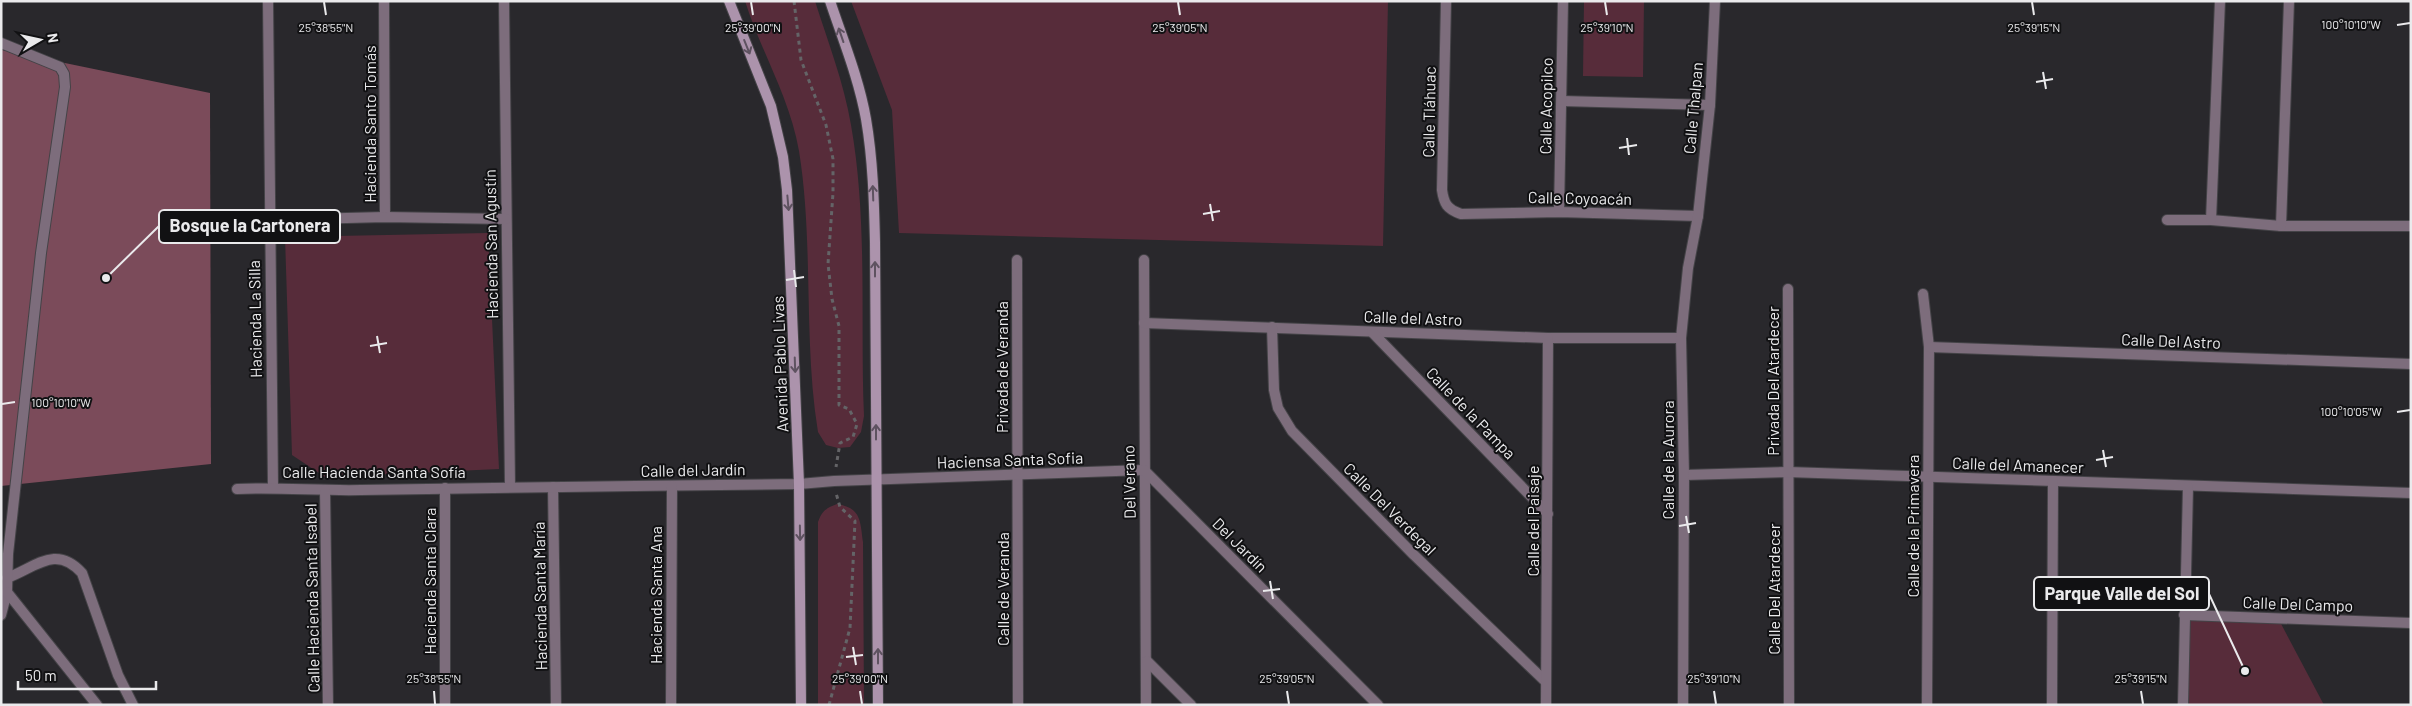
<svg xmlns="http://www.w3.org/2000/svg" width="2412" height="706" font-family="Barlow,sans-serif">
<rect width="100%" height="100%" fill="#29282c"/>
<g fill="#572c3a">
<path d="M745 1H815C828 42 844 83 851 125 868 221 860 319 864 416L861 432 850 447 838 448 826 445 818 432C803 340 814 244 799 151 790 98 761 52 745 1Z"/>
<polygon points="851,1 1388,1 1383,246 899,233 892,110"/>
<polygon points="1584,1 1644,1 1643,77 1583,76"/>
<polygon points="488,233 499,469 325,477 292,455 285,237"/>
<path d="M837 504C861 508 860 520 863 542L864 705H818V522C822 511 826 508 837 504Z"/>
<polygon points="2184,615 2278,618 2324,705 2183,705"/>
</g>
<polygon fill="#7b4b5a" points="2,50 210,93 211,464 1,486"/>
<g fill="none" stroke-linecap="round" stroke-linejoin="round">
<g stroke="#444347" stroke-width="12">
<path id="service" d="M7 578C36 567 56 544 82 573L118 675 133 705"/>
</g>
<g stroke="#444347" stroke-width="12">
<g id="minor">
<polyline points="268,1 273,487"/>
<polyline points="384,1 385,217"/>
<polyline points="504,1 510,486"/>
<path d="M1446 1 1442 190C1444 204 1447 209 1461 214L1559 212 1698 216"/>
<polyline points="1,43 60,67 64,74 65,87 41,253 8,554 7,592 1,615"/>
<polyline points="1562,101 1710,105"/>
<polyline points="1559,212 1563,1"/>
<polyline points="269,220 385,217 506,219"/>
<polyline points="2167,220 2211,220 2281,226 2411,226"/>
<polyline points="2211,220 2220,1"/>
<polyline points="2281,226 2289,1"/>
<polyline points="1017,260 1018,705"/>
<polyline points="1144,260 1146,705"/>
<polyline points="1788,289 1789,705"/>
<polyline points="1923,294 1929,347 1927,705"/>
<polyline points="1144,323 1548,338 1681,338"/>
<polyline points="1272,327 1274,390 1278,408 1292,431 1414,555 1546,682"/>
<polyline points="1372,332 1548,514"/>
<polyline points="1929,347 2411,364"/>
<polyline points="1684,475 1788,472 2411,493"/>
<polyline points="553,487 556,705"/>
<path d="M237 489C278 487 320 491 361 490 507 487 653 486 799 484L834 481 1144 470 1378 705"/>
<polyline points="325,490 328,705"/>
<polyline points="7,592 97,705"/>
<polyline points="2184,615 2411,623"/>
<polyline points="1147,661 1191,705"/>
<polyline points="445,705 445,488"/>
<polyline points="671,705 672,486"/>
<polyline points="1546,705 1548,338"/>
<polyline points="1683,705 1684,475 1681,338 1688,268 1698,216 1710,105 1715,1"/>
<polyline points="2052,705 2053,481"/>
<polyline points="2183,705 2188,487"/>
</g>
</g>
<g stroke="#444347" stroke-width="12">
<g id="secondary">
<polyline points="729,1 771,106 783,157 787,190 799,484 801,705"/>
<path d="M830 1C843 40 859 79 866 119 873 160 874 201 875 242L878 705"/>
</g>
</g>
<g stroke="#646467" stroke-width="3" stroke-dasharray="4 4" stroke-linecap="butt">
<polyline points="794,1 801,60 826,125 833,159 833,193 828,264 832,299 839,326 839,405 849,409 857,424 853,437 840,443 836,467"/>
<polyline points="829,705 850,628 855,521 840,507 836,493"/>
</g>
<use href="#service" stroke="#7d6d7c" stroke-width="10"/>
<use href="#minor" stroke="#7d6d7c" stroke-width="10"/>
<use href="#secondary" stroke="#ac93ac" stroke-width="10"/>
</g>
<defs><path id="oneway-shaft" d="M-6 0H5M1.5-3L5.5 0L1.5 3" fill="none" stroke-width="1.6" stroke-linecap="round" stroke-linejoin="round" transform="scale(1.25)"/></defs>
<g stroke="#5e5260">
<use href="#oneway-shaft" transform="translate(841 35) rotate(-109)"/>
<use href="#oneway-shaft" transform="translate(747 47) rotate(68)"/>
<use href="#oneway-shaft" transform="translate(873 193) rotate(-92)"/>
<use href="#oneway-shaft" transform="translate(788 203) rotate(85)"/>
<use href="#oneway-shaft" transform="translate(875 269) rotate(-90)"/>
<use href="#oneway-shaft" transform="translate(795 365) rotate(88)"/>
<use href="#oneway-shaft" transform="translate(876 432) rotate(-90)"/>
<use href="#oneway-shaft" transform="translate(800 533) rotate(89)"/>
<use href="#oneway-shaft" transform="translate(878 656) rotate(-90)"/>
</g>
<path fill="none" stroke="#eaeaec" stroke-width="2" d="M324 2 326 15M751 2 753 15M1178 2 1180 15M1605 2 1607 15M2032 2 2034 15M2397 25 2410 23M2043 72 2046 89M2036 82 2053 79M1627 138 1629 155M1619 148 1637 145M1210 204 1213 221M1203 214 1220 211M794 270 796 287M786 280 804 277M377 336 380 353M370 346 387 343M2 404 15 402M2397 412 2410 410M2103 450 2106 467M2096 460 2113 457M1686 516 1689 533M1679 526 1696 523M1270 581 1273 599M1263 591 1280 589M853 647 856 665M846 657 863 655M434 691 435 704M860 691 862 704M1287 691 1289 704M1714 691 1716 704M2141 691 2143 704"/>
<g text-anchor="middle" stroke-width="4" stroke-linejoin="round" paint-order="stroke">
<g font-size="16" fill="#eaeaec" stroke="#111113">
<text transform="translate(1546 106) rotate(-89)" y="6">Calle Acopilco</text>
<text transform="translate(1693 108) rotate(-85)" y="6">Calle Thalpan</text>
<text transform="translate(1429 112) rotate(-89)" y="6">Calle Tláhuac</text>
<text transform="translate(370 124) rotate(-90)" y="6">Hacienda Santo Tomás</text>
<text transform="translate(1580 198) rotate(1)" y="6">Calle Coyoacán</text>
<text transform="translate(491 244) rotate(-91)" y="6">Hacienda San Agustín</text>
<text transform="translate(1413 318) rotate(2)" y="6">Calle del Astro</text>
<text transform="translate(255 319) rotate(-91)" y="6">Hacienda La Silla</text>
<text transform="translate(2171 341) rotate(2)" y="6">Calle Del Astro</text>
<text transform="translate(780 364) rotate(-92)" y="6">Avenida Pablo Livas</text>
<text transform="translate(1002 367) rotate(-90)" y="6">Privada de Veranda</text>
<text transform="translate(1773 381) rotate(-90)" y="6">Privada Del Atardecer</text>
<text transform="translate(1471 413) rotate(46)" y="6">Calle de la Pampa</text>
<text transform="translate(1010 460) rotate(-2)" y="6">Haciensa Santa Sofia</text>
<text transform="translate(1668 460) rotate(-90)" y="6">Calle de la Aurora</text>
<text transform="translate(2018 465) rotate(2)" y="6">Calle del Amanecer</text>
<text transform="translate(693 470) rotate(-1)" y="6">Calle del Jardín</text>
<text x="374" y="478">Calle Hacienda Santa Sofía</text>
<text transform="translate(1129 482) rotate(-91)" y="6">Del Verano</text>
<text transform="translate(1390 509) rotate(45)" y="6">Calle Del Verdegal</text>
<text transform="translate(1533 521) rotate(-90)" y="6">Calle del Paisaje</text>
<text transform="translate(1913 526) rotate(-90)" y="6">Calle de la Primavera</text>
<text transform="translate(1240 545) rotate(45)" y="6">Del Jardín</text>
<text transform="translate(430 581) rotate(-90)" y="6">Hacienda Santa Clara</text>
<text transform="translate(1003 589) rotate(-90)" y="6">Calle de Veranda</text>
<text transform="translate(1774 589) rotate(-90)" y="6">Calle Del Atardecer</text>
<text transform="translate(656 595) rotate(-90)" y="6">Hacienda Santa Ana</text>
<text transform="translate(540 596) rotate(-91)" y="6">Hacienda Santa María</text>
<text transform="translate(312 598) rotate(-91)" y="6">Calle Hacienda Santa Isabel</text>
<text transform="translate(2298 604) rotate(2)" y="6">Calle Del Campo</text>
</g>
</g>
<g font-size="12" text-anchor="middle" fill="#eaeaec" stroke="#111113" stroke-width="4" stroke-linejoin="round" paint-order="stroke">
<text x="2351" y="29">100°10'10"W</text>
<text x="326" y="32">25°38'55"N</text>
<text x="753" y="32">25°39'00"N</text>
<text x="1180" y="32">25°39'05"N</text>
<text x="1607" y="32">25°39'10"N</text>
<text x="2034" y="32">25°39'15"N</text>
<text x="61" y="407">100°10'10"W</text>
<text x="2351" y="416">100°10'05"W</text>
<text x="434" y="683">25°38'55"N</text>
<text x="860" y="683">25°39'00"N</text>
<text x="1287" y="683">25°39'05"N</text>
<text x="1714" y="683">25°39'10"N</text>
<text x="2141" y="683">25°39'15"N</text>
</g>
<path fill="none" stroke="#eaeaec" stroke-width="2" d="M106 278L159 226M2245 671L2209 594"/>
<g fill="#eaeaec" stroke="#111113" stroke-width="2">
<circle cx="106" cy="278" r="5"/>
<circle cx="2245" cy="671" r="5"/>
</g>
<g fill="#111113" stroke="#eaeaec" stroke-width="2">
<rect x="159" y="210" width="181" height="33" rx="5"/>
<rect x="2034" y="577" width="175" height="33" rx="5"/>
</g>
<g font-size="18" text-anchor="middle" font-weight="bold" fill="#eaeaec">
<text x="250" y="232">Bosque la Cartonera</text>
<text x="2122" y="600">Parque Valle del Sol</text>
</g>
<rect width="2412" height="706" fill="none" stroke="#eaeaec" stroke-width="5"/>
<g transform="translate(40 40) rotate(81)" stroke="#111113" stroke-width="4" paint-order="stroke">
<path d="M0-4L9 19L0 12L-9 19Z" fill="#eaeaec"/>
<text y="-8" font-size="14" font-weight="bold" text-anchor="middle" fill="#eaeaec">N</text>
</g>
<path d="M18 681v8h138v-8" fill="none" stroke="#eaeaec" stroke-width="2.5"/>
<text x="25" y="681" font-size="15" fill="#eaeaec" stroke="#111113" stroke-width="4" paint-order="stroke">50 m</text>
</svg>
